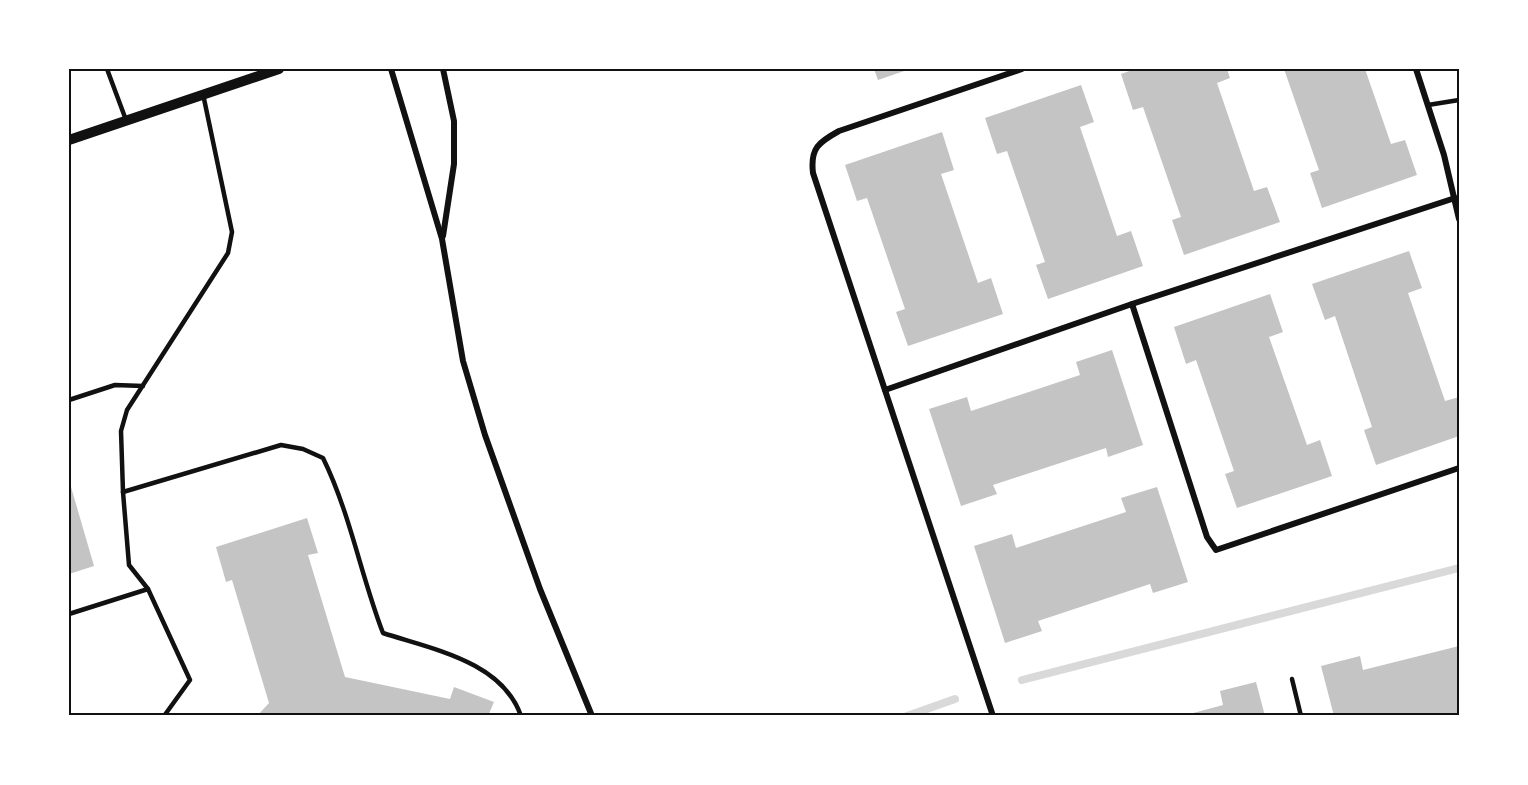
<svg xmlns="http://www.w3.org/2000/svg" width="1528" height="785" font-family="'IBM Plex Serif',serif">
<rect width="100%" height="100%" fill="#fff"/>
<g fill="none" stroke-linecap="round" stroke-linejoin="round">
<g stroke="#d9d9d9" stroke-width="8">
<polyline points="1022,680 1459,568"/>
<polyline points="907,716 955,699"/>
</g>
</g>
<g fill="#c4c4c4">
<polygon points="874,69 910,69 878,80"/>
<polygon points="1135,69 1227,69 1230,78 1217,83 1254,191 1267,187 1280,222 1184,255 1172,220 1181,217 1143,107 1133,110 1121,74"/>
<polygon points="1284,69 1365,69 1391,144 1405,140 1417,175 1322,208 1310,173 1319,170"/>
<polygon points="1081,85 1094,122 1080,127 1117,236 1131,231 1143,266 1048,299 1036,265 1045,262 1007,151 997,154 985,118"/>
<polygon points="942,132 954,170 941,174 978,283 991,278 1003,314 908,346 896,312 905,309 867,198 857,201 845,165"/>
<polygon points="1409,251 1422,288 1408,293 1445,401 1459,397 1459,436 1376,465 1364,430 1372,427 1335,316 1325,320 1312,284"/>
<polygon points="1270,294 1283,332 1269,337 1307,445 1320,440 1332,476 1237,508 1225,474 1234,471 1196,360 1186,364 1174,327"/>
<polygon points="1112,350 1143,445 1108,457 1106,448 993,485 997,494 961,506 929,409 967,397 971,411 1080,375 1076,362"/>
<polygon points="69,480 94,566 69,574"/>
<polygon points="1157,487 1188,582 1153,593 1150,584 1038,621 1042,631 1005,643 974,546 1012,534 1016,548 1126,512 1121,498"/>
<polygon points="307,518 318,553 308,555 345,677 450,699 454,687 494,702 488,716 257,716 269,703 232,580 226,582 216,547"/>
<polygon points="1459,646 1459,716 1334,716 1321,666 1360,656 1363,670"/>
<polygon points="1256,682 1265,716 1182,716 1223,705 1220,691"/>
</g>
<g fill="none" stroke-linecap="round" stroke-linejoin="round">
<g stroke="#111" stroke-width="4.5">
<polyline points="107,69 126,120"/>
<polyline points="1428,105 1459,100"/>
<polyline points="69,400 115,385 143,386"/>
<path d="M123 492 281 445 303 449 323 458C350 513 361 576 383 633 431 649 502 661 521 716"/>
<polyline points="69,614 148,589"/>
<polyline points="1292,679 1301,716"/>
<polyline points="164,716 190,680 148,589 129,565 123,492 121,431 127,410 228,253 232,232 203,94"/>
</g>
<g stroke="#111" stroke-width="6">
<polyline points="391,69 442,239 463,361 485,435 540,589 592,716"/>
<polyline points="1416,69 1444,155 1459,219"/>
<polyline points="443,236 454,164 454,121 443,69"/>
<polyline points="1132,304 1207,537 1216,550 1459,468"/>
<polyline points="885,390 1132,304 1455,198"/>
<path d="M993 716 813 173C810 148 819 142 839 131L1022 69"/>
</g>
<polyline stroke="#111" stroke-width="10" points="69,140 279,69"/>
</g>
<rect width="1528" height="785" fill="none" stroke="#ffffff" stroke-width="141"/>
<rect x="70" y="70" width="1388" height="644" fill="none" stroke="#111" stroke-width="2"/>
</svg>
